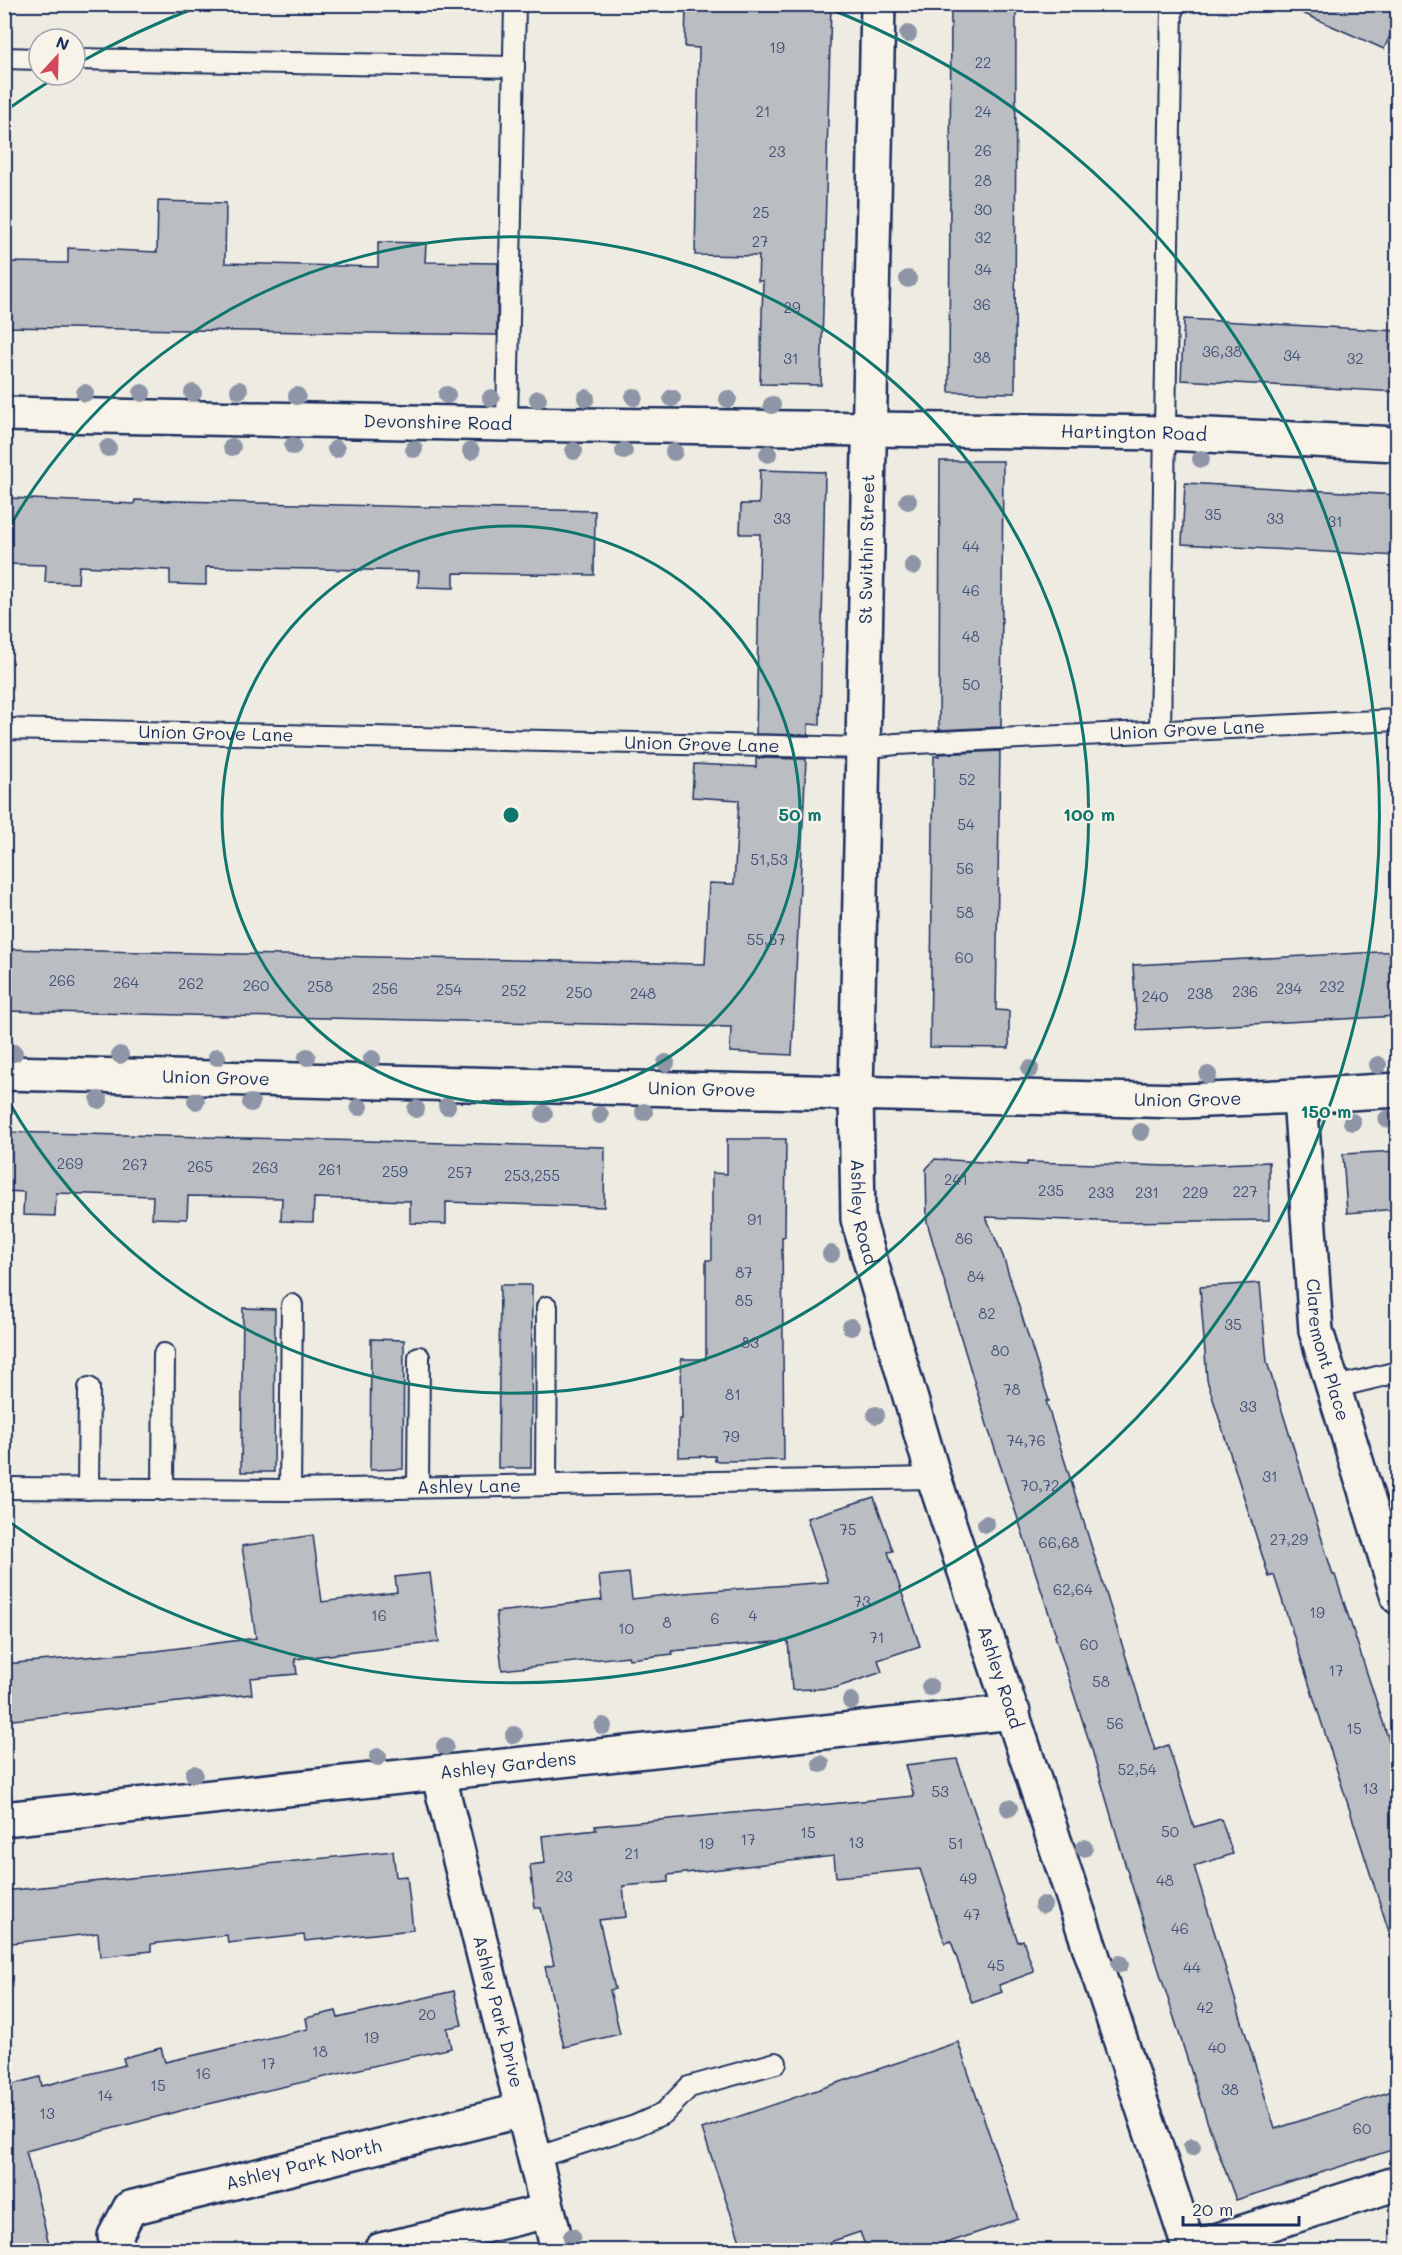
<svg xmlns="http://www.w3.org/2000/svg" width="1402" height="2255" font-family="Mali,sans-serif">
<rect width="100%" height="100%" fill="#eeebe2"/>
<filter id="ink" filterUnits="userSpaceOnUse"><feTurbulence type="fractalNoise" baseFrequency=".0167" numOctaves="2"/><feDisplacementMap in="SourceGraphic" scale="12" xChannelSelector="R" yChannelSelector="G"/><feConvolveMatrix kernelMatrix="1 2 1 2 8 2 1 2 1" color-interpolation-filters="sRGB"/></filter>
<g filter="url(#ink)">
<g fill="#babdc2" stroke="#1b2f5e" stroke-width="1.5">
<polygon points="686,4 831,4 821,385 760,384 763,281 758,281 759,256 695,255 699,48 685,47"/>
<polygon points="951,4 1016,4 1015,393 949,392"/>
<polygon points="1282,4 1398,4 1398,18 1384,49"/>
<polygon points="158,201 226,203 225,263 378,267 378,242 426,243 425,262 498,263 497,335 4,327 4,262 68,263 68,248 157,252"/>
<polygon points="1184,319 1398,331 1398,392 1181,380"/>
<polygon points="940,461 1003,461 1001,727 939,730"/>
<polygon points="760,470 825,472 820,725 808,724 808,735 756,734 760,534 740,534 741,504 759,504"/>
<polygon points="1185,483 1398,495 1398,556 1182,544"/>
<polygon points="10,498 134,504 135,500 595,511 594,575 454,573 454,588 418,587 419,571 206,567 206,585 170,584 170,570 79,566 78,583 45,582 46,565 7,564"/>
<polygon points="1000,751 996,1010 1009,1011 1009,1048 930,1047 934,756 939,756 939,754"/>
<polygon points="756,758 806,759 792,1055 730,1052 731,1027 4,1011 4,949 705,964 709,883 734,884 739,800 692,797 694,764 756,767"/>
<polygon points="1398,951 1398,1016 1137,1030 1133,965"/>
<polygon points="4,1132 605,1147 604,1207 446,1202 446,1224 410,1223 410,1201 314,1198 313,1222 281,1221 282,1198 188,1196 187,1219 152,1218 153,1196 56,1193 55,1216 23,1215 24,1192 4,1191"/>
<polygon points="727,1139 786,1139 785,1237 782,1237 784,1460 715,1461 715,1456 679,1457 679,1419 682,1419 681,1359 706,1359 706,1260 712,1260 712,1173 727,1174"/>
<polygon points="1398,1151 1397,1209 1347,1213 1343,1154"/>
<polygon points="935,1159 1027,1165 1027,1162 1169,1166 1269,1162 1269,1220 1124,1222 986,1217 1003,1256 1036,1361 1049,1401 1046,1401 1155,1750 1168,1745 1194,1827 1221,1819 1233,1854 1194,1866 1275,2129 1398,2089 1398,2148 1236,2200 1207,2121 1126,1867 1092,1750 1055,1636 1056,1635 988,1428 950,1301 927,1222 926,1169"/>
<polygon points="1260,1283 1267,1362 1333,1575 1335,1575 1398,1768 1398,1937 1391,1938 1274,1575 1269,1577 1207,1380 1200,1287"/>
<polygon points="500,1285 532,1285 531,1468 498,1468"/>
<polygon points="243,1308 275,1309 274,1472 241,1472"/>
<polygon points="371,1339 404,1340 403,1469 370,1470"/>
<polygon points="874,1497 893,1551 888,1552 920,1646 878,1660 882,1672 835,1688 792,1690 788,1641 672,1651 673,1654 629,1659 628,1656 502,1670 496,1612 602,1600 599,1576 629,1573 632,1599 685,1593 828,1582 807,1518"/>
<polygon points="313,1535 322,1602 397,1592 395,1577 430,1573 439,1642 295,1659 297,1674 250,1678 252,1694 4,1721 4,1664 156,1651 256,1638 242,1546"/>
<polygon points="957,1759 1018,1942 1023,1940 1034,1972 999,1985 1002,1992 972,2003 951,1941 945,1943 920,1869 836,1877 834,1856 668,1875 668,1882 623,1886 626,1917 599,1920 615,1989 610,1990 620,2034 564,2047 545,1967 554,1965 541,1908 535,1908 530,1865 545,1863 542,1836 596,1830 595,1826 914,1796 905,1765"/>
<polygon points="393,1851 396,1877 407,1876 413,1930 305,1941 304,1935 228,1943 227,1935 151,1944 151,1951 100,1957 98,1933 4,1944 4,1891"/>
<polygon points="454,1991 462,2025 447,2028 451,2048 191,2108 26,2151 50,2248 46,2249 47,2250 4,2250 4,2113 13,2112 6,2086 40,2077 42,2086 125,2065 123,2058 161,2048 165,2062 308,2029 306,2018 336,2011 338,2018"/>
<polygon points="958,2042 1018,2219 926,2250 867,2250 860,2232 806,2250 743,2250 702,2129"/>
</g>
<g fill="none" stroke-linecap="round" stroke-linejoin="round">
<g stroke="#1b2f5e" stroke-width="24">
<g id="service">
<polyline points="4,58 39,59"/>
<polyline points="75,59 514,67"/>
<polyline points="507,424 515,4"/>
<path id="s1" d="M4 729 863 748 896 744 1398 720"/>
<polyline points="1160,731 1172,4"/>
<polyline points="1332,1388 1398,1372"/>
<polyline points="546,1485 547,1307"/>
<polyline points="418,1487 419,1357"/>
<path id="s2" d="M4 1488 290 1490 934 1478"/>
<polyline points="88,1489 89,1388"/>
<polyline points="163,1490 164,1354"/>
<polyline points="290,1490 292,1305"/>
<polyline points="535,2158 635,2126 664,2113 689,2087 776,2063"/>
</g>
</g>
<g stroke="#1b2f5e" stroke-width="38">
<g id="minor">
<path id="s3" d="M4 414 507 424 1165 433 1398 444"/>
<path id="s4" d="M1300 1096 1316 1331 1398 1597"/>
<path id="s5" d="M438 1773 558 2250"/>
<path id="s6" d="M4 1819 1013 1712"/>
<polyline points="1190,2249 1398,2183"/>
<path id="s7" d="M118 2250 115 2236 130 2208 523 2110"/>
<polyline points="381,2250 548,2211"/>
</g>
</g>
<g stroke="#1b2f5e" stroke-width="38">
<g id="tertiary">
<path id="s8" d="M878 4 856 1093 858 1219 934 1478 1190 2250"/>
<path id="s9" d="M4 1073 1183 1101 1300 1096 1398 1090"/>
</g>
</g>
<use href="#service" stroke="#f7f3e8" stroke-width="20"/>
<use href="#minor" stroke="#f7f3e8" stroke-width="33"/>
<use href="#tertiary" stroke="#f7f3e8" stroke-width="33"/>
</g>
<g fill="#8e95a6">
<circle cx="908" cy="34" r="9"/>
<circle cx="908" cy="279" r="9"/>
<circle cx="239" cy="390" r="9"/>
<circle cx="85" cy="393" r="9"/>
<circle cx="142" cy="393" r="9"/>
<circle cx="193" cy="393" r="9"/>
<circle cx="447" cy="395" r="9"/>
<circle cx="297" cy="396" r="9"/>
<circle cx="634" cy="397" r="9"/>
<circle cx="491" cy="398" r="9"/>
<circle cx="586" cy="398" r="9"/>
<circle cx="672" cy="398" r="9"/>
<circle cx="538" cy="399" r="9"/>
<circle cx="728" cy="399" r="9"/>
<circle cx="772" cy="405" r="9"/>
<circle cx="293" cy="446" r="9"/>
<circle cx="232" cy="447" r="9"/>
<circle cx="108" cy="448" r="9"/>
<circle cx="336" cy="449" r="9"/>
<circle cx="414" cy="449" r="9"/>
<circle cx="471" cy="451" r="9"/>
<circle cx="574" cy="451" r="9"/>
<circle cx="624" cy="451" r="9"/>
<circle cx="674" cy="452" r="9"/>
<circle cx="768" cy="454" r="9"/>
<circle cx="1201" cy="459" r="9"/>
<circle cx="908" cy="501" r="9"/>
<circle cx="913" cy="566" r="9"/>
<circle cx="14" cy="1053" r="9"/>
<circle cx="120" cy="1055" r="9"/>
<circle cx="217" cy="1057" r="9"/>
<circle cx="307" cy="1057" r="9"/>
<circle cx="372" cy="1059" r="9"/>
<circle cx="666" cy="1063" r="9"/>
<circle cx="1378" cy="1065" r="9"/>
<circle cx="1030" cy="1069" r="9"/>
<circle cx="1208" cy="1075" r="9"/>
<circle cx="99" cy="1100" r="9"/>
<circle cx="196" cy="1101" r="9"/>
<circle cx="251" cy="1103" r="9"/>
<circle cx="447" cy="1106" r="9"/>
<circle cx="359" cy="1107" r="9"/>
<circle cx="416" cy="1109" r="9"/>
<circle cx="644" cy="1112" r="9"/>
<circle cx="544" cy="1114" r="9"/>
<circle cx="600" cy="1115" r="9"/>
<circle cx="1387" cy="1119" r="9"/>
<circle cx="1352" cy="1122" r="9"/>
<circle cx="1141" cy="1132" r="9"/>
<circle cx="831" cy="1254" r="9"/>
<circle cx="851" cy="1327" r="9"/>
<circle cx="876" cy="1415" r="9"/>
<circle cx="986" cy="1524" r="9"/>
<circle cx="930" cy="1687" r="9"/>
<circle cx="851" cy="1701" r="9"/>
<circle cx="603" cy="1726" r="9"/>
<circle cx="514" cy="1735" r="9"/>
<circle cx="445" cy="1746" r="9"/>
<circle cx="378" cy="1757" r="9"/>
<circle cx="821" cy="1764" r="9"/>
<circle cx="194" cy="1774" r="9"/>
<circle cx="1009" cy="1808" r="9"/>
<circle cx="1084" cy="1848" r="9"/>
<circle cx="1043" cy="1905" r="9"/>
<circle cx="1120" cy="1964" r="9"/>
<circle cx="1192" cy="2147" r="9"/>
<circle cx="572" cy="2237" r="9"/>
</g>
</g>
<g fill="none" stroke="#0f766e" stroke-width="3">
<circle cx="511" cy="815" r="289"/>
<path d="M5 535A578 578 0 1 1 5 1095"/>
<path d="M8 109A867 867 0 0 1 58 76M77 64A867 867 0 0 1 200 6M822 6A867 867 0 1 1 8 1521"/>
</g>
<g text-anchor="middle" stroke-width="4.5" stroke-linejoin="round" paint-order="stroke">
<g font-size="15" fill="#435277">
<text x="777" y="53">19</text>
<text x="983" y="68">22</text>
<text x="763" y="117">21</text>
<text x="983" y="117">24</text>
<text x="983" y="156">26</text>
<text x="777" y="157">23</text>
<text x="983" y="186">28</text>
<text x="983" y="215">30</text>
<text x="761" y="218">25</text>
<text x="983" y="243">32</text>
<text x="760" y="247">27</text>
<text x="983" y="275">34</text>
<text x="982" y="310">36</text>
<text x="792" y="313">29</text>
<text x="1222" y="357">36,38</text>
<text x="1292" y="361">34</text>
<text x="982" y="363">38</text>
<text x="791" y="364">31</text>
<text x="1355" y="364">32</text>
<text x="1213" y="520">35</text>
<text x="782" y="524">33</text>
<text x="1275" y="524">33</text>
<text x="1335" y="527">31</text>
<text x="971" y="552">44</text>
<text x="971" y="596">46</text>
<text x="971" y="642">48</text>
<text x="971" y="690">50</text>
<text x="967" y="785">52</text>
<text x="966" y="830">54</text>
<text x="769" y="865">51,53</text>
<text x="965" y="874">56</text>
<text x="965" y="918">58</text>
<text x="766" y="945">55,57</text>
<text x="964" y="963">60</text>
<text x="62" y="986">266</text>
<text x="126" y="988">264</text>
<text x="191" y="989">262</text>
<text x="256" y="991">260</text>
<text x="320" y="992">258</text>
<text x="1332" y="992">232</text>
<text x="385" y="994">256</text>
<text x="1289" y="994">234</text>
<text x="449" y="995">254</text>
<text x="514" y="996">252</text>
<text x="1245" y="997">236</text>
<text x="579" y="998">250</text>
<text x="643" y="999">248</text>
<text x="1200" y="999">238</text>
<text x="1155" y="1002">240</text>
<text x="70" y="1169">269</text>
<text x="135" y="1170">267</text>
<text x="200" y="1172">265</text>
<text x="265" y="1173">263</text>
<text x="330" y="1175">261</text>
<text x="395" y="1177">259</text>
<text x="460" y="1178">257</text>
<text x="532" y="1181">253,255</text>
<text x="956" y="1185">241</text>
<text x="1051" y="1196">235</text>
<text x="1245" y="1197">227</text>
<text x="1101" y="1198">233</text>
<text x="1147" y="1198">231</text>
<text x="1195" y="1198">229</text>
<text x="755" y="1225">91</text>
<text x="964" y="1244">86</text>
<text x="744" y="1278">87</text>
<text x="976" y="1282">84</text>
<text x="744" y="1306">85</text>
<text x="987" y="1319">82</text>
<text x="1233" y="1330">35</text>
<text x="750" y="1348">83</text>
<text x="1000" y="1356">80</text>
<text x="1012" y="1395">78</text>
<text x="733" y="1400">81</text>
<text x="1248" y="1412">33</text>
<text x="731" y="1442">79</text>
<text x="1026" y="1446">74,76</text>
<text x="1270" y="1482">31</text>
<text x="1040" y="1491">70,72</text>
<text x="848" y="1535">75</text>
<text x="1289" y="1545">27,29</text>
<text x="1059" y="1548">66,68</text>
<text x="1073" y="1595">62,64</text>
<text x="862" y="1607">73</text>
<text x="1317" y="1618">19</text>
<text x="379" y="1621">16</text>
<text x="753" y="1621">4</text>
<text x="715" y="1624">6</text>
<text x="667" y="1628">8</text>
<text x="626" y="1634">10</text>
<text x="877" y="1643">71</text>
<text x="1089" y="1650">60</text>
<text x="1336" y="1676">17</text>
<text x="1101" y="1687">58</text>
<text x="1115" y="1729">56</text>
<text x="1354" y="1734">15</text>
<text x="1137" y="1775">52,54</text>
<text x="1370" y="1794">13</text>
<text x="940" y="1797">53</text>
<text x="1170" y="1837">50</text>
<text x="808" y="1838">15</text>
<text x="748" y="1845">17</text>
<text x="856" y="1848">13</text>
<text x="706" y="1849">19</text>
<text x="956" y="1849">51</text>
<text x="632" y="1859">21</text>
<text x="564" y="1882">23</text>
<text x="968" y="1884">49</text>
<text x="1165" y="1886">48</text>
<text x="972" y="1920">47</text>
<text x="1180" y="1934">46</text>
<text x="996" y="1971">45</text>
<text x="1192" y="1973">44</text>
<text x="1205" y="2013">42</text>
<text x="427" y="2020">20</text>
<text x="371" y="2043">19</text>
<text x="1217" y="2053">40</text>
<text x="320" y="2057">18</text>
<text x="268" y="2069">17</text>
<text x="203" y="2079">16</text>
<text x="158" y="2091">15</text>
<text x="1230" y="2095">38</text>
<text x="105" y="2101">14</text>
<text x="47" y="2119">13</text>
<text x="1362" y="2134">60</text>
</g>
<g font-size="18" fill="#1b2f5e" stroke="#f7f3e8">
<text dy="6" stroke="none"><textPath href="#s3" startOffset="434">Devonshire Road</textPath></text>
<text dy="6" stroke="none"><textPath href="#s3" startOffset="1130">Hartington Road</textPath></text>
<text transform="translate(867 549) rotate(-89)" y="6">St Swithin Street</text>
<text dy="6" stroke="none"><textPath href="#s1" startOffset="1184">Union Grove Lane</textPath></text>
<text dy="6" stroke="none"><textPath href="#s1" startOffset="212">Union Grove Lane</textPath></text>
<text dy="6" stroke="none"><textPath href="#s1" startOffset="698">Union Grove Lane</textPath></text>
<text dy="6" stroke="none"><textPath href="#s9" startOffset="212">Union Grove</textPath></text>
<text dy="6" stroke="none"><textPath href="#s9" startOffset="698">Union Grove</textPath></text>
<text dy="6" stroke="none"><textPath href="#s9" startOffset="1184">Union Grove</textPath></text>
<text dy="6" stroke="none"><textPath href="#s8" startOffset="1209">Ashley Road</textPath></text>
<text dy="6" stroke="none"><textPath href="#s4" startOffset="256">Claremont Place</textPath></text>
<text dy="6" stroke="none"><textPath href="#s2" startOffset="465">Ashley Lane</textPath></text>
<text dy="6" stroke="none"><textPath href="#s8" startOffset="1695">Ashley Road</textPath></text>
<text dy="6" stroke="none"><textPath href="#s6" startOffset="507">Ashley Gardens</textPath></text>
<text dy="6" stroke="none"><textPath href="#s5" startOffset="246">Ashley Park Drive</textPath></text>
<text dy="6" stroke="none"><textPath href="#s7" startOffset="225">Ashley Park North</textPath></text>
</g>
</g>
<circle cx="511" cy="815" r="9" fill="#0f766e" stroke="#f7f3e8" stroke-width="3"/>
<g font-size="18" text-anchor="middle" font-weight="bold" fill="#0f766e" stroke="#f7f3e8" stroke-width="4.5" stroke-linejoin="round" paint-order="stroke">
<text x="800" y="821">50 m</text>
<text x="1089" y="821">100 m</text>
<text x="1326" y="1118">150 m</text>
</g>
<rect width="1402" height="2255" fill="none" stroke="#f7f3e8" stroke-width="24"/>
<rect x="12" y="12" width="1378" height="2231" fill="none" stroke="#1b2f5e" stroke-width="2" filter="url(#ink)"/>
<g transform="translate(57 57) rotate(22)"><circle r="28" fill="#f7f3e8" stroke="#9fa5b1" stroke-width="1.5"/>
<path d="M0-4.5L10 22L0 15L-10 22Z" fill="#d1495b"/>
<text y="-9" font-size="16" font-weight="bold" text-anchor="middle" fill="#1b2f5e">N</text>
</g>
<path d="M1183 2216v9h116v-9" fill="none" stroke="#1b2f5e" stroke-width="3"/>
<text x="1192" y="2216" font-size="18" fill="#1b2f5e" stroke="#f7f3e8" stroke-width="4.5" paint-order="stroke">20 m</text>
</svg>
